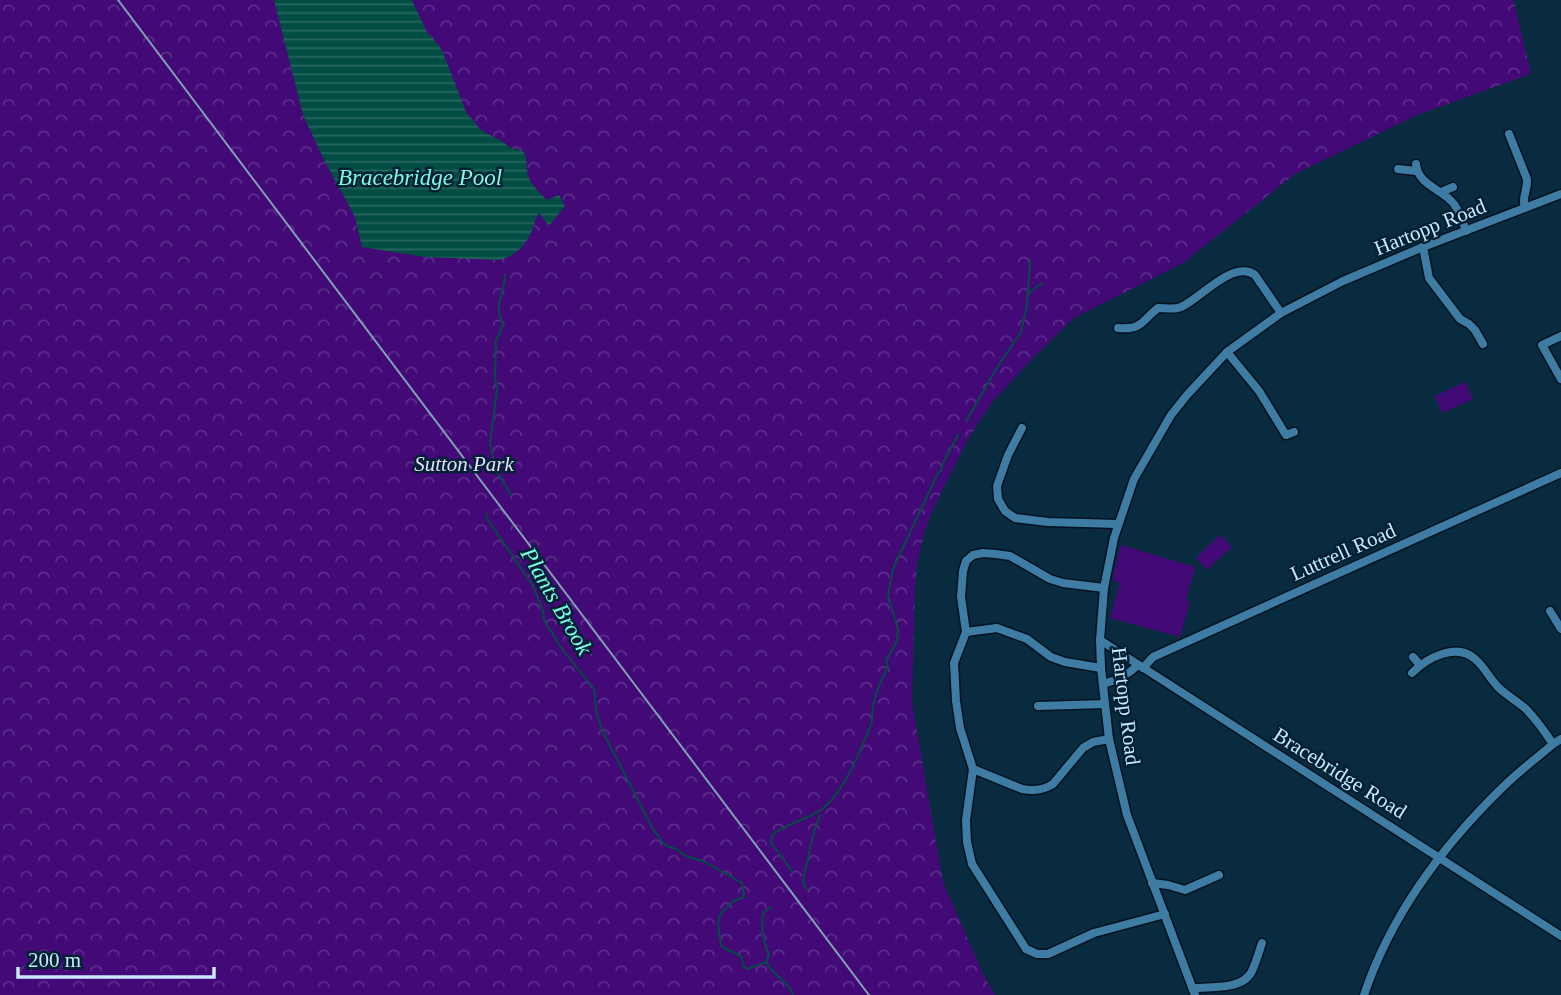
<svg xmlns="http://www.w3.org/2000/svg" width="1561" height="995" font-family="Georgia,serif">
<defs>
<pattern id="park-crowns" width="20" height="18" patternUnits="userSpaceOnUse" patternTransform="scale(1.75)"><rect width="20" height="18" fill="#420977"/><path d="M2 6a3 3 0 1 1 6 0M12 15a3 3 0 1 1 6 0" fill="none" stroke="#5c2d8b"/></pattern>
<pattern id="water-rules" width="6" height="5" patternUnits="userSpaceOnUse" patternTransform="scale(1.75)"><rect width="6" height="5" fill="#024d43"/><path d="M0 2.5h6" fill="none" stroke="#26675f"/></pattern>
</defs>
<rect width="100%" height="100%" fill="#092b3f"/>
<polygon fill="url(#park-crowns)" points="0,0 1512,0 1514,2 1531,74 1417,115 1295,174 1183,263 1074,318 1033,358 993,401 968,439 934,507 924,534 917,565 915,588 912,702 943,882 984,976 995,995 0,995"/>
<g fill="#420977">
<polygon points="1465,382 1473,399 1442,413 1435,396"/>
<polygon points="1220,535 1232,547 1207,570 1196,558"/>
<polygon points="1121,545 1195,567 1186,600 1190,602 1180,637 1110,618 1120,583 1112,580"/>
</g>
<path fill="url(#water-rules)" d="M274 0H412L427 32 440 47 444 55 466 112 481 130 503 142 511 148 523 151C528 159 526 166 528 175 531 185 539 192 547 200L559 195 565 206 549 226 539 213C534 220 534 227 530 235 524 247 512 258 498 260L425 257 362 247 355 217 324 160 303 115Z"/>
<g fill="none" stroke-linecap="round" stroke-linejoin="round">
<g stroke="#024d43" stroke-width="2">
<path d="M505 275C504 295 493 304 503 324L496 341 495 377 497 390 490 443 495 468 511 495"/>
<polyline points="1029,293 1042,283"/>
<polyline points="966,421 998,366 1021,332 1027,305 1030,260"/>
<path d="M487 514 486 517 533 586 543 611 544 620 562 649 594 689 597 715 603 732 653 829 663 843 667 846 676 849 688 857 703 861 742 883 744 897C737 899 733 901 728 906 713 919 719 927 721 945L724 948 741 956 744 967 747 969 766 962C773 976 788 980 793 995"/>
<path d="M793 872 771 843 772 835C787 823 807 820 822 809 844 793 862 747 872 722 871 702 879 684 888 667L886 661 897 641 898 629 888 596 893 569 938 473 941 471C942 461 953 446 958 435"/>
<polyline points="807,890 803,882 804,876 813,835 820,815"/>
<path d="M766 962 769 955C762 938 761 932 763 913L771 907"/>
</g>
<g stroke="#02121e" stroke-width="11">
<g id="minor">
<path d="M1509 134 1527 179C1528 190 1521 198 1525 208"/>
<path d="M1416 164C1418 186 1443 189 1454 204 1460 212 1463 222 1466 231"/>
<polyline points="1398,169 1416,171"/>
<polyline points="1441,192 1453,187"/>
<polyline points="1423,247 1429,278 1460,319 1469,324 1475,330 1483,344"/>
<path d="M1118 328C1143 330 1141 321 1158 308 1166 308 1174 310 1181 307 1200 299 1233 259 1255 275L1281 313"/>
<polyline points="1561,336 1542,345 1561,379"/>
<polyline points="1227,352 1259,391 1286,435 1294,432"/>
<polyline points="1022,428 1008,455 997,486 998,499 1005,511 1015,518 1048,522 1118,524"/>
<polyline points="1104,588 1063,583 1050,579 1010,556 996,554 983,553 973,555 966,561 963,571 961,597 966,632 954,663 956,701 960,728 973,769 966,820 967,842 972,864 1026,949 1037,954 1048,954 1094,933 1165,914"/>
<polyline points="1550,611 1561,629"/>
<polyline points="966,632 997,628 1027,639 1051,657 1065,662 1101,668"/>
<polyline points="1100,640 1561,936"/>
<polyline points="1413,657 1420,665"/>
<polyline points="1143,668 1153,657 1561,473"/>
<path d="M1412 673C1427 658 1456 642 1475 659 1485 667 1490 680 1500 689 1508 696 1518 702 1526 709 1537 720 1545 732 1553 744"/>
<path d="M1103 684C1115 681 1129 674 1138 665"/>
<polyline points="1038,706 1105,704"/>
<path d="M973 769 1022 789C1033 791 1044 790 1053 784L1083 748 1093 742 1109 739"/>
<polyline points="1152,883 1168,885 1185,890 1219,875"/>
<path d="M1193 988C1211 987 1243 990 1252 971 1256 962 1259 952 1262 943"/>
<polyline points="1195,995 1127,815 1109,739 1101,668 1100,640 1104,588 1114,538 1134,479 1171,415 1187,395 1227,352 1281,313 1343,281 1423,247 1561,194"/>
<path d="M1364 995C1391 915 1444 844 1504 786 1519 771 1537 758 1553 744L1561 739"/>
</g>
</g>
<use href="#minor" stroke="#3e7ca4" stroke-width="8"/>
<polyline stroke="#80a0b5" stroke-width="2" points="118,0 869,995"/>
</g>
<g text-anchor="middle" stroke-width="5" stroke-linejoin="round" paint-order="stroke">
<g font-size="21" fill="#cae8fe" stroke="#002134">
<text transform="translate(1430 227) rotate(-22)" y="7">Hartopp Road</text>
<text transform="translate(1343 552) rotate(-24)" y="7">Luttrell Road</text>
<text transform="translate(1126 706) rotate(83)" y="7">Hartopp Road</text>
<text transform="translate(1340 773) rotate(32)" y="7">Bracebridge Road</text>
</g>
<g font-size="21" font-style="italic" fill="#e6defa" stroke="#002134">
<text x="464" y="471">Sutton Park</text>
</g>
<g font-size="23" font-style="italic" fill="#7cfce4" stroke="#002134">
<text x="420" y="185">Bracebridge Pool</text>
<text transform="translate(557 601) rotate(60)" y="8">Plants Brook</text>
</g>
</g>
<path d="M18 967v10h196v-10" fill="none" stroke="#cae8fe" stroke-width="3.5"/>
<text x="28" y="967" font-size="21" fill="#cae8fe" stroke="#002134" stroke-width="5" paint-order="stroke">200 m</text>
</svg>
